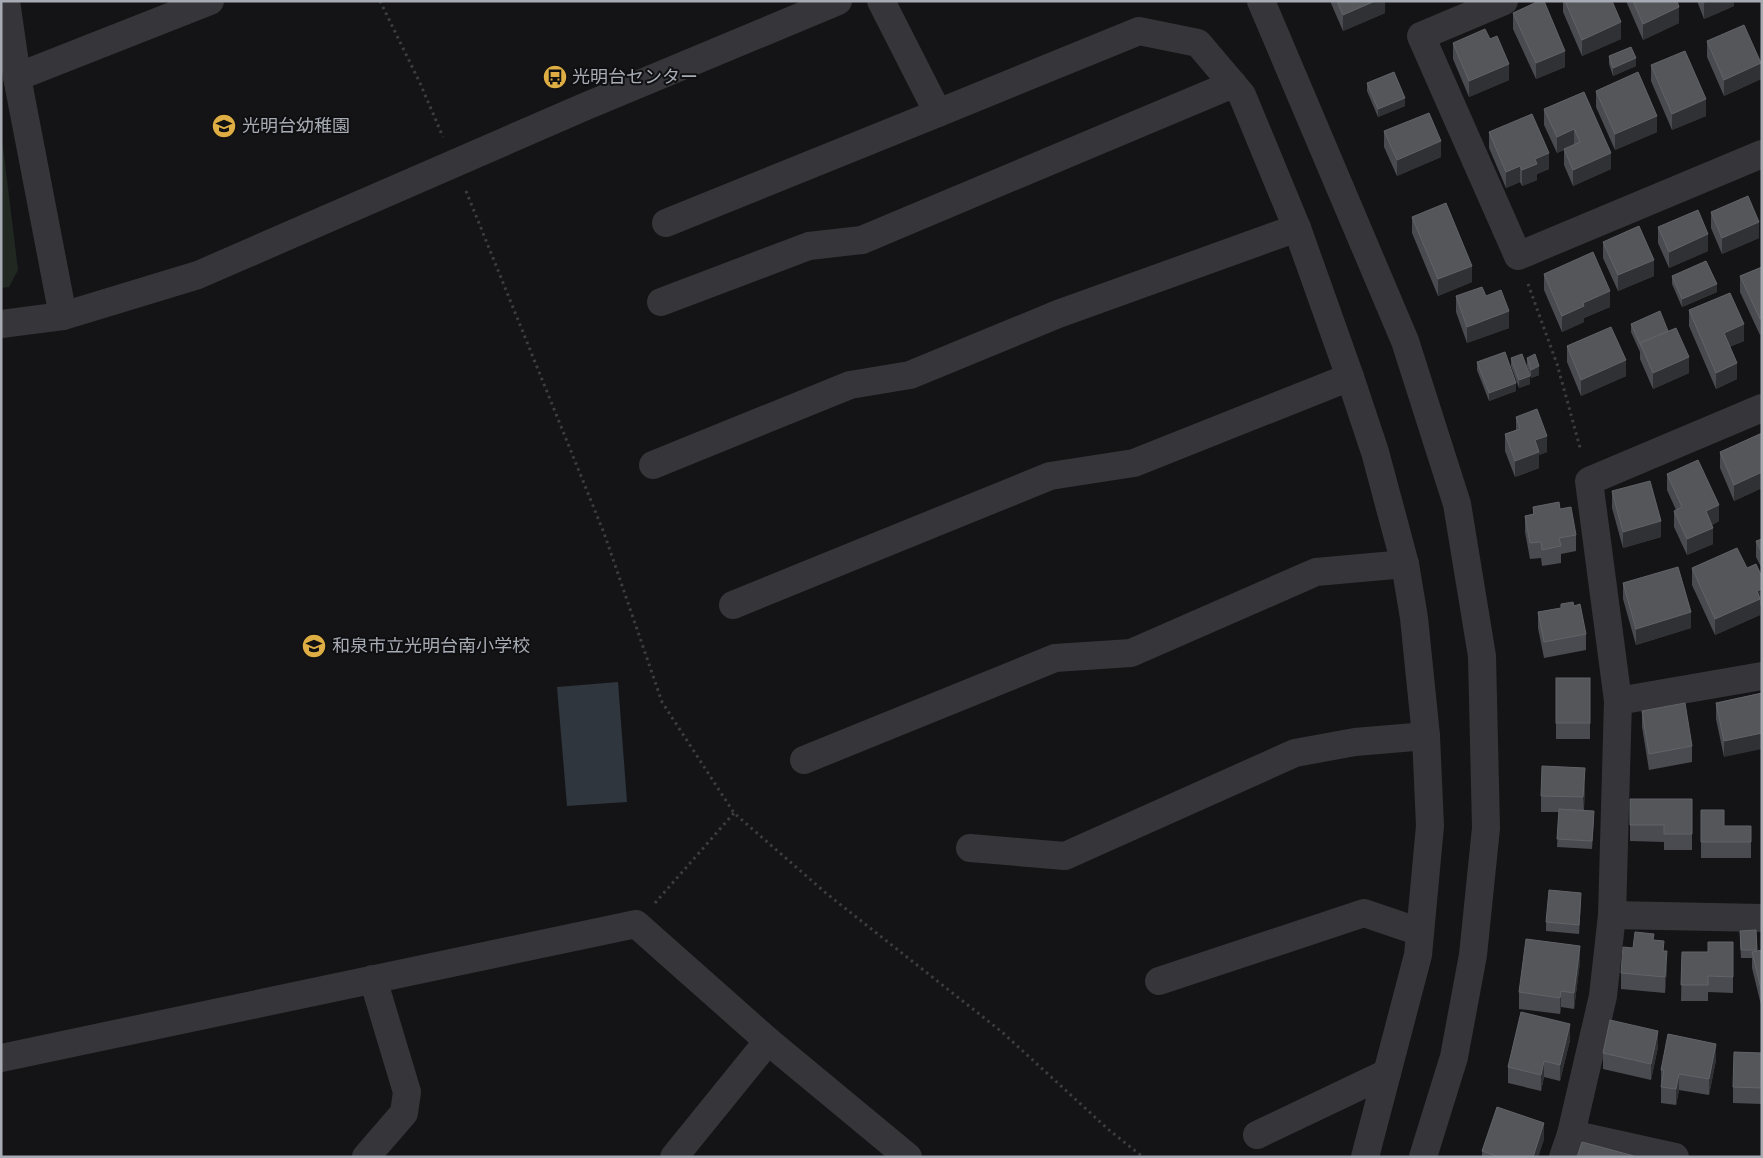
<svg xmlns="http://www.w3.org/2000/svg" width="1763" height="1158" font-family="'Alegreya Sans','Noto Sans JP',sans-serif">
<rect width="100%" height="100%" fill="#141416"/>
<polygon fill="#212822" points="1,131 18,270 9,287 1,288"/>
<polygon fill="#2f363d" points="618,682 627,802 567,806 557,687"/>
<g fill="none" stroke-linecap="round" stroke-linejoin="round">
<g stroke="#3c3d41" stroke-width="3" stroke-dasharray="2.5 4" stroke-linecap="butt">
<polyline points="380,1 420,83 443,137"/>
<polyline points="466,191 604,533 662,702 734,813 827,894 1002,1032 1109,1130 1143,1157"/>
<polyline points="1528,284 1557,364 1581,451"/>
<polyline points="655,903 734,813"/>
</g>
<g stroke="#36363a" stroke-width="28">
<polyline points="6,1 17,77 63,316"/>
<polyline points="881,1 938,113 1139,31 1198,43 1242,95 1297,228 1350,377 1375,452 1405,564 1414,618 1426,736 1430,826 1418,955 1365,1157"/>
<polyline points="1261,1 1405,341 1457,504 1482,656 1486,828 1473,955 1454,1057 1423,1157"/>
<polyline points="1504,1 1421,36 1518,256 1762,154"/>
<polyline points="17,77 210,1"/>
<polyline points="666,223 938,113"/>
<polyline points="661,302 809,246 862,240 1233,84"/>
<polyline points="1,324 63,316 198,275 584,107 838,1"/>
<polyline points="653,465 850,385 910,375 1058,314 1297,228"/>
<polyline points="733,605 1050,476 1134,463 1350,377"/>
<polyline points="1618,701 1762,676"/>
<polyline points="804,760 1055,658 1131,653 1316,572 1405,564"/>
<polyline points="970,848 1065,856 1295,753 1355,742 1426,736"/>
<polyline points="1612,915 1762,918"/>
<polyline points="1159,981 1364,913 1420,932"/>
<polyline points="1,1058 636,924 768,1041 908,1157"/>
<polyline points="1571,1134 1675,1157"/>
<polyline points="1257,1135 1387,1073"/>
<polyline points="366,1157 404,1113 407,1092 373,979"/>
<polyline points="674,1157 768,1041"/>
<polyline points="1563,1157 1571,1134 1603,996 1612,915 1618,701 1589,481 1762,408"/>
</g>
</g>
<g fill="#4a4b50">
<polygon points="1330,1 1385,1 1385,13 1343,31"/>
<polygon points="1563,1 1612,1 1621,39 1582,56 1563,12"/>
<polygon points="1626,1 1677,1 1679,23 1643,40"/>
<polygon points="1697,1 1734,1 1734,6 1704,19"/>
<polygon points="1513,13 1565,67 1536,79 1513,29"/>
<polygon points="1490,39 1509,80 1469,97 1453,59 1453,43"/>
<polygon points="1707,41 1761,79 1724,96 1707,57"/>
<polygon points="1609,56 1636,66 1613,76 1609,64"/>
<polygon points="1651,65 1706,116 1672,130 1651,81"/>
<polygon points="1367,83 1405,106 1378,117 1367,91"/>
<polygon points="1596,91 1657,132 1615,150 1596,107"/>
<polygon points="1584,92 1611,169 1573,186 1564,165 1564,150 1557,153 1544,125 1544,109"/>
<polygon points="1384,131 1441,157 1397,176 1384,147"/>
<polygon points="1489,132 1549,169 1537,174 1537,180 1522,186 1520,182 1506,188 1489,148"/>
<polygon points="1711,212 1759,238 1722,254 1711,228"/>
<polygon points="1412,217 1472,282 1438,296 1412,233"/>
<polygon points="1658,227 1708,251 1669,268 1658,243"/>
<polygon points="1603,242 1654,276 1618,291 1603,258"/>
<polygon points="1762,267 1762,334 1760,335 1740,292 1740,276"/>
<polygon points="1544,274 1610,307 1584,318 1584,322 1562,332 1544,290"/>
<polygon points="1672,276 1717,292 1682,307 1672,284"/>
<polygon points="1456,296 1486,296 1509,328 1467,343 1456,312"/>
<polygon points="1689,310 1744,341 1729,347 1737,379 1716,389 1689,326"/>
<polygon points="1631,324 1668,331 1689,373 1653,389 1640,359 1640,352 1631,332"/>
<polygon points="1567,346 1626,376 1581,396 1567,362"/>
<polygon points="1511,358 1530,384 1519,388 1511,366"/>
<polygon points="1527,358 1539,375 1531,378 1527,366"/>
<polygon points="1477,362 1516,391 1489,401 1477,370"/>
<polygon points="1516,417 1547,452 1539,455 1539,468 1515,477 1505,451 1505,434 1516,430"/>
<polygon points="1762,433 1762,488 1734,501 1720,468 1720,452"/>
<polygon points="1667,474 1719,521 1712,525 1713,544 1687,555 1674,527 1674,511 1676,510 1667,490"/>
<polygon points="1612,491 1661,537 1623,548 1612,508"/>
<polygon points="1533,507 1560,509 1576,535 1576,551 1561,554 1561,563 1542,566 1541,558 1530,559 1525,532 1525,516 1533,514"/>
<polygon points="1762,539 1762,569 1756,557 1756,541"/>
<polygon points="1692,568 1760,606 1760,615 1715,635 1692,585"/>
<polygon points="1623,583 1691,628 1636,645 1623,599"/>
<polygon points="1561,604 1574,606 1586,634 1586,650 1544,658 1538,628 1538,612 1561,608"/>
<rect x="1556" y="678" width="34" height="61"/>
<polygon points="1762,693 1724,757 1716,719 1716,703"/>
<polygon points="1642,711 1692,746 1692,762 1649,770 1642,727"/>
<polygon points="1585,784 1584,810 1594,819 1592,849 1557,847 1559,812 1541,812 1541,796"/>
<polygon points="1630,799 1692,799 1692,850 1664,850 1664,842 1630,841"/>
<polygon points="1701,810 1724,826 1751,826 1751,858 1701,858"/>
<polygon points="1581,901 1579,934 1546,931 1546,922"/>
<polygon points="1761,925 1762,925 1762,1009 1752,968 1752,958 1741,958 1740,939 1756,930 1757,951 1761,950"/>
<polygon points="1654,940 1664,951 1667,967 1665,993 1621,989 1621,973 1633,948"/>
<polygon points="1733,942 1733,993 1708,992 1708,1001 1681,1001 1682,952 1708,952"/>
<polygon points="1580,962 1574,1009 1561,1007 1560,1014 1519,1009 1519,992"/>
<polygon points="1570,1040 1560,1081 1544,1077 1541,1091 1508,1083 1508,1067"/>
<polygon points="1658,1047 1651,1080 1603,1069 1603,1053"/>
<polygon points="1762,1053 1762,1104 1733,1103 1733,1087"/>
<polygon points="1716,1060 1709,1095 1679,1090 1676,1105 1661,1103 1661,1070"/>
<polygon points="1544,1139 1538,1157 1482,1157 1482,1151"/>
</g>
<g fill="#303134">
<polygon points="1375,1 1385,1 1385,13 1343,31 1343,15"/>
<polygon points="1709,1 1734,1 1734,6 1704,19 1704,3"/>
<polygon points="1679,7 1679,23 1643,40 1643,24"/>
<polygon points="1621,22 1621,39 1582,56 1582,40"/>
<polygon points="1565,51 1565,67 1536,79 1536,63"/>
<polygon points="1636,58 1636,66 1613,76 1613,68"/>
<polygon points="1761,63 1761,79 1724,96 1724,80"/>
<polygon points="1509,64 1509,80 1469,97 1469,81"/>
<polygon points="1405,98 1405,106 1378,117 1378,109"/>
<polygon points="1706,99 1706,116 1672,130 1672,114"/>
<polygon points="1657,116 1657,132 1615,150 1615,134"/>
<polygon points="1574,129 1574,145 1557,153 1557,137"/>
<polygon points="1441,141 1441,157 1397,176 1397,160"/>
<polygon points="1549,153 1549,169 1537,174 1537,180 1522,186 1522,170 1535,159"/>
<polygon points="1611,153 1611,169 1573,186 1573,170"/>
<polygon points="1520,166 1520,182 1506,188 1506,172"/>
<polygon points="1759,222 1759,238 1722,254 1722,238"/>
<polygon points="1708,234 1708,251 1669,268 1669,252"/>
<polygon points="1654,260 1654,276 1618,291 1618,275"/>
<polygon points="1472,266 1472,282 1438,296 1438,279"/>
<polygon points="1717,284 1717,292 1682,307 1682,299"/>
<polygon points="1610,291 1610,307 1584,318 1584,322 1562,332 1562,316 1583,303"/>
<polygon points="1509,311 1509,328 1467,343 1467,327"/>
<polygon points="1762,318 1762,334 1760,335 1760,319"/>
<polygon points="1744,324 1744,341 1724,349 1724,333"/>
<polygon points="1689,357 1689,373 1653,389 1653,373"/>
<polygon points="1626,360 1626,376 1581,396 1581,380"/>
<polygon points="1737,363 1737,379 1716,389 1716,373"/>
<polygon points="1539,366 1539,375 1531,378 1531,370"/>
<polygon points="1530,376 1530,384 1519,388 1519,380"/>
<polygon points="1516,383 1516,391 1489,401 1489,393"/>
<polygon points="1547,436 1547,452 1539,455 1539,468 1515,477 1515,461 1535,440"/>
<polygon points="1762,472 1762,488 1734,501 1734,485"/>
<polygon points="1719,505 1719,521 1706,527 1706,511"/>
<polygon points="1661,521 1661,537 1623,548 1623,532"/>
<polygon points="1713,528 1713,544 1687,555 1687,539"/>
<polygon points="1762,589 1762,605 1760,606 1760,615 1715,635 1715,619"/>
<polygon points="1691,612 1691,628 1636,645 1636,629"/>
<polygon points="1762,733 1762,749 1724,757 1724,741"/>
<polygon points="1585,768 1585,784 1583,813 1583,797"/>
<polygon points="1581,893 1581,901 1579,934 1579,925"/>
<polygon points="1580,946 1580,962 1574,1009 1574,993"/>
<polygon points="1667,951 1667,967 1665,993 1665,977"/>
<polygon points="1561,991 1561,1007 1560,1014 1560,998"/>
<polygon points="1570,1024 1570,1040 1560,1081 1560,1065"/>
<polygon points="1658,1031 1658,1047 1651,1080 1651,1064"/>
<polygon points="1716,1044 1716,1060 1709,1095 1709,1079"/>
<polygon points="1544,1061 1544,1077 1541,1091 1541,1075"/>
<polygon points="1679,1074 1679,1090 1676,1105 1676,1089"/>
<polygon points="1544,1123 1544,1139 1538,1157 1533,1157"/>
</g>
<g fill="#54565a" stroke="#616368">
<polygon points="1337,1 1375,1 1343,15"/>
<polygon points="1539,1 1544,1 1565,51 1536,63 1513,13"/>
<polygon points="1565,1 1612,1 1621,22 1582,40"/>
<polygon points="1633,1 1677,1 1679,7 1643,24"/>
<polygon points="1744,25 1761,63 1724,80 1707,41"/>
<polygon points="1485,29 1490,39 1497,36 1509,64 1469,81 1453,43"/>
<polygon points="1631,47 1636,58 1613,68 1609,56"/>
<polygon points="1685,51 1706,99 1672,114 1651,65"/>
<polygon points="1394,72 1405,98 1378,109 1367,83"/>
<polygon points="1638,72 1657,116 1615,134 1596,91"/>
<polygon points="1584,92 1611,153 1573,170 1564,149 1580,142 1574,129 1557,137 1544,109"/>
<polygon points="1429,113 1441,141 1397,160 1384,131"/>
<polygon points="1532,114 1549,153 1535,159 1537,164 1522,170 1520,166 1506,172 1489,132"/>
<polygon points="1748,196 1759,222 1722,238 1711,212"/>
<polygon points="1446,203 1472,266 1438,279 1412,217"/>
<polygon points="1698,210 1708,234 1669,252 1658,227"/>
<polygon points="1639,226 1654,260 1618,275 1603,242"/>
<polygon points="1593,252 1610,291 1583,303 1584,306 1562,316 1544,274"/>
<polygon points="1706,261 1717,284 1682,299 1672,276"/>
<polygon points="1762,267 1762,318 1760,319 1740,276"/>
<polygon points="1482,287 1486,296 1501,290 1509,311 1467,327 1456,296"/>
<polygon points="1730,293 1744,324 1724,333 1737,363 1716,373 1689,310"/>
<polygon points="1660,311 1668,331 1640,343 1641,346 1631,324"/>
<polygon points="1611,327 1626,360 1581,380 1567,346"/>
<polygon points="1676,328 1689,357 1653,373 1640,343"/>
<polygon points="1505,352 1516,383 1489,393 1477,362"/>
<polygon points="1522,354 1530,376 1519,380 1511,358"/>
<polygon points="1535,354 1539,366 1531,370 1527,358"/>
<polygon points="1537,409 1547,436 1535,440 1539,452 1515,461 1505,434 1520,429 1516,417"/>
<polygon points="1762,433 1762,472 1734,485 1720,452"/>
<polygon points="1698,460 1719,505 1706,511 1713,528 1687,539 1674,511 1682,507 1667,474"/>
<polygon points="1650,481 1661,521 1623,532 1612,491"/>
<polygon points="1559,502 1560,509 1571,507 1576,535 1559,538 1561,546 1542,550 1541,542 1530,543 1525,516 1534,514 1533,507"/>
<polygon points="1762,539 1762,553 1756,541"/>
<polygon points="1737,548 1747,568 1756,564 1762,577 1762,589 1757,591 1760,599 1715,619 1692,568"/>
<polygon points="1678,567 1691,612 1636,629 1623,583"/>
<polygon points="1573,602 1574,606 1580,604 1586,634 1544,642 1538,612 1561,608 1561,604"/>
<rect x="1556" y="678" width="34" height="45"/>
<polygon points="1762,693 1762,733 1724,741 1716,703"/>
<polygon points="1685,703 1692,746 1649,754 1642,711"/>
<polygon points="1542,766 1585,768 1583,797 1541,796"/>
<polygon points="1630,799 1692,799 1692,834 1664,834 1664,825 1630,825"/>
<polygon points="1559,809 1594,811 1592,841 1557,839"/>
<polygon points="1701,810 1724,810 1724,826 1751,826 1751,842 1701,842"/>
<polygon points="1549,890 1581,893 1579,925 1546,922"/>
<polygon points="1756,930 1757,950 1741,950 1740,931"/>
<polygon points="1635,932 1654,934 1653,940 1664,941 1663,951 1667,951 1665,977 1621,973 1623,947 1633,948"/>
<polygon points="1526,939 1580,946 1574,993 1561,991 1560,998 1519,992"/>
<polygon points="1708,942 1733,942 1733,977 1708,976 1708,985 1681,985 1682,952 1708,952"/>
<polygon points="1762,950 1762,993 1752,952"/>
<polygon points="1521,1012 1570,1024 1560,1065 1544,1061 1541,1075 1508,1067"/>
<polygon points="1610,1020 1658,1031 1651,1064 1603,1053"/>
<polygon points="1668,1034 1716,1044 1709,1079 1679,1074 1676,1089 1661,1087 1664,1070 1661,1070"/>
<polygon points="1734,1052 1762,1053 1762,1088 1733,1087"/>
<polygon points="1497,1107 1544,1123 1533,1157 1499,1157 1482,1151"/>
<polygon points="1582,1142 1634,1156 1634,1157 1577,1157"/>
</g>
<defs>
<g id="bus-disc" transform="scale(1.25)"><circle r="9.5" fill="#deae44" stroke="#0f0f11"/><path d="M-5-6H5V4H4V6H2V4H-2V6H-4V4H-5ZM-3.5-4V0h7V-4ZM-3.5 1.2v1.5H-2V1.2ZM2 1.2v1.5H3.5V1.2Z" fill="#111"/></g>
<g id="school-disc" transform="scale(1.25)"><circle r="9.5" fill="#deae44" stroke="#0f0f11"/><path d="M0-5L7-2L0 1L-7-2ZM-4 1L0 2.5L4 1V4Q0 6-4 4Z" fill="#111"/></g>
</defs>
<g fill-rule="evenodd">
<use href="#bus-disc" x="555" y="77"/>
<use href="#school-disc" x="224" y="126"/>
<use href="#school-disc" x="314" y="646"/>
</g>
<g text-anchor="middle" stroke-width="4" stroke-linejoin="round" paint-order="stroke">
<g font-size="18" fill="#a7abb4" stroke="#0f0f11" text-anchor="start">
<text x="572" y="83">光明台センター</text>
<text x="242" y="132">光明台幼稚園</text>
<text x="332" y="652">和泉市立光明台南小学校</text>
</g>
</g>
<rect width="1763" height="1158" fill="none" stroke="#a7abb4" stroke-width="5"/>
</svg>
